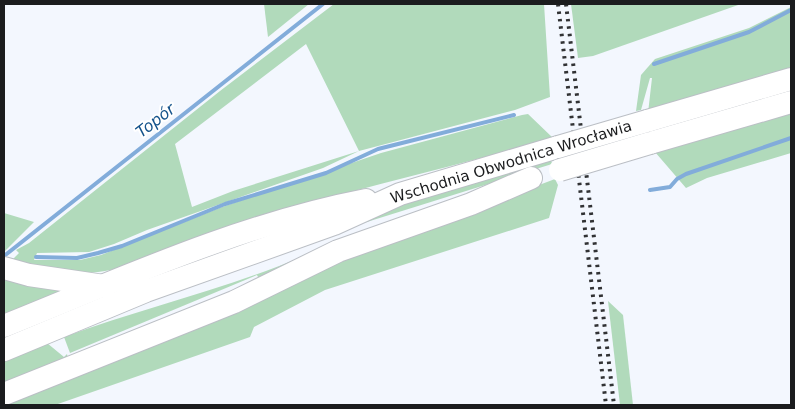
<svg xmlns="http://www.w3.org/2000/svg" width="795" height="409" font-family="'DejaVu Sans',sans-serif">
<rect width="100%" height="100%" fill="#f3f7fe"/>
<g fill="#b1dabb" fill-rule="evenodd">
<polygon points="264,4 309,4 268,37"/>
<path d="M334 4H544L550 97 515 110 359 151 323 168 147 230 114 244 89 252 37 253 34 260H80L101 255 222 207 381 153 522 115 528 114 553 138C452 168 349 189 249 222 201 238 155 263 105 271 68 277 47 270 12 260L19 253 16 250 29 243 220 91ZM306 44 359 151 233 191 192 207 175 144Z"/>
<polygon points="571,4 741,4 593,56 578,58"/>
<polygon points="791,7 791,72 648,113 652,78 650,78 641,110 636,111 641,75 655,59 749,28"/>
<polygon points="791,113 791,153 707,178 686,188 655,152"/>
<polygon points="551,159 552,164 354,226 388,209"/>
<polygon points="555,179 558,185 549,218 325,290 254,327 250,337 55,405 4,405 4,402 299,276"/>
<polygon points="4,213 34,222 4,252"/>
<path d="M304 256 259 279 257 275 70 353 64 337C143 308 226 289 304 256Z"/>
<polygon points="6,278 74,286 4,317 4,280"/>
<polygon points="608,301 623,315 633,405 620,405"/>
<polygon points="47,343 64,357 67,354 68,359 4,385 4,361"/>
</g>
<g fill="none" stroke-linecap="round" stroke-linejoin="round">
<g stroke="#82acda" stroke-width="4">
<polyline points="654,64 749,32 791,10"/>
<polyline points="650,190 670,187 677,179 686,174 791,138"/>
<polyline points="4,256 323,4"/>
<polyline points="36,257 77,258 98,253 122,246 225,204 326,173 378,149 514,115"/>
</g>
<g stroke="#bbbfc5" stroke-width="24">
<g id="primary">
<polyline points="647,121 791,79"/>
<polyline points="650,143 791,102"/>
<polyline points="4,268 29,275 104,286"/>
<path d="M4 326C121 279 241 224 366 200"/>
<polyline points="4,350 146,291 334,224 400,194 558,147"/>
<polyline points="4,394 234,302 338,251 471,204 531,178"/>
</g>
</g>
<use href="#primary" stroke="#fff" stroke-width="22"/>
<g stroke="#313234" stroke-width="4" stroke-dasharray="2.5 5" stroke-linecap="butt">
<polyline points="558,4 606,405"/>
<polyline points="566,4 614,405"/>
</g>
<g stroke="#bbbfc5" stroke-width="24" stroke-linecap="butt">
<g id="primary-bridge">
<polyline points="558,147 647,121"/>
<polyline points="560,170 650,143"/>
</g>
</g>
<use href="#primary-bridge" stroke="#fff" stroke-width="22"/>
</g>
<g text-anchor="middle" stroke-width="4" stroke-linejoin="round" paint-order="stroke">
<g font-size="15" fill="#1b1c1e" stroke="#fff">
<text transform="translate(511 162) rotate(-17)" y="5">Wschodnia Obwodnica Wrocławia</text>
</g>
<g font-size="16" font-style="italic" fill="#15538b" stroke="#fff">
<text transform="translate(155 120) rotate(-38)" y="6">Topór</text>
</g>
</g>
<rect width="795" height="409" fill="none" stroke="#1b1c1e" stroke-width="10"/>
</svg>
